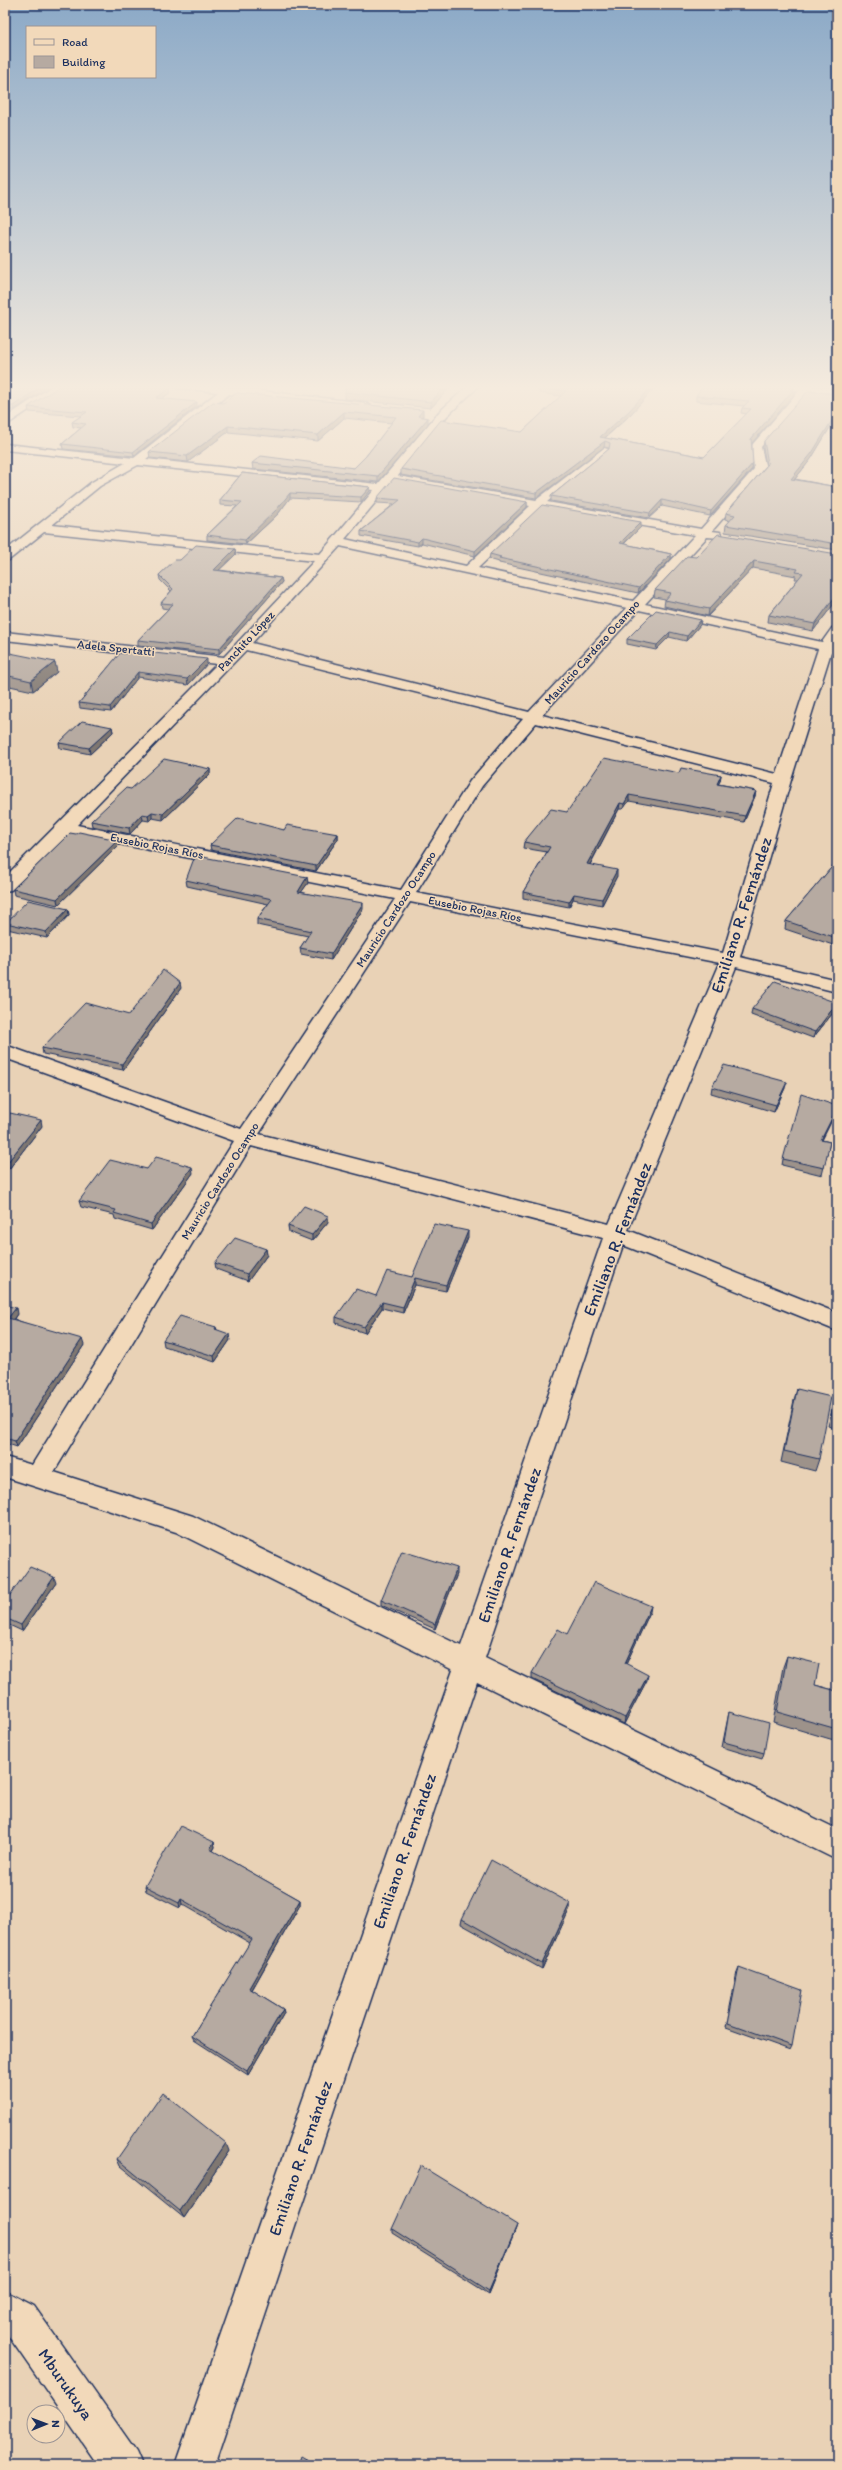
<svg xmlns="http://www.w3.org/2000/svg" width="842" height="2470" font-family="Itim,sans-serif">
<rect width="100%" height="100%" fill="#e9d2b6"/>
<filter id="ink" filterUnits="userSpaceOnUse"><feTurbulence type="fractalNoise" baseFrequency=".025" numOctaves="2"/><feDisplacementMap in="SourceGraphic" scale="8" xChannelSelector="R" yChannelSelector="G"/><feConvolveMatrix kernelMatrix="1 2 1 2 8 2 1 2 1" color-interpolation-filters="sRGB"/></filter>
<g filter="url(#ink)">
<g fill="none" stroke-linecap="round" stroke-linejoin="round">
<g stroke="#1b2f5e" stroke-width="3">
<g id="street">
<polygon points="54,385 66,385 5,426 5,418"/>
<path d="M172 385 227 387 366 403 371 406 366 409 229 394 146 459 378 484 439 412 469 385H480L447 416 398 476 536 500 604 448 608 449V453L547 502 701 529 754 469 751 447 752 445 802 387H810V391L761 447 766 469 712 531 720 532 722 535 720 538 707 537 645 604 822 642 832 628 837 627V640L834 644 837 645V653L831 652 791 780 740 957 837 980V992L736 967 628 1230 837 1313V1331L623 1245 485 1658 837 1829V1860L477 1682 215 2465H175L453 1670 176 1532 5 1477V1457L32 1465 234 1141 5 1058V1045L241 1129 395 899 69 834 11 890 5 891V877L217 664 5 640V632L224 657 314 561 44 532 9 560 5 561V551L92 482 125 463 5 450V444L134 458 218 392 177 388ZM138 465 374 490 320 554 52 525 100 486ZM393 481 530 506 466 566 345 539ZM541 508 695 535 633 601 478 568ZM340 546 627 608 529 712 252 643ZM639 610 818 649 777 774 542 715ZM246 650 523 719 470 781 401 890 77 825ZM536 723 774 783 723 953 416 893 482 786ZM410 902 720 963 609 1224 259 1134ZM251 1146 603 1238 461 1646 193 1516 54 1472Z"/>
<polygon points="5,2291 34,2306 136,2451 142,2465 98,2465 5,2331"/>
</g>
</g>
<g stroke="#1b2f5e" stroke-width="3">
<polygon id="primary" points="770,385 804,385 837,389 837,395 775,388"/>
</g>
<use href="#street" fill="#f2d9ba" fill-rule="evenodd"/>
<use href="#primary" fill="#f2d9ba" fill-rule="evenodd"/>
</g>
<g fill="#9d928a" stroke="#1b2f5e">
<polygon points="51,385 14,410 5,410 5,388"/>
<polygon points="452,385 431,408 345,399 345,392"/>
<polygon points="657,385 629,416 605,438 704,457 747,414 741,413 742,408 744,406 696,401 696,396 794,387 793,396 752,443 752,469 710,516 662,506 649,518 551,501 551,496 609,449 609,448 604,447 536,498 401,475 401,469 522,432 561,396 539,393 539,388"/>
<polygon points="171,392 162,399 197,406 134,456 63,449 62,444 81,428 73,427 72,422 81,416 29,412 28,407"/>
<polygon points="837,394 837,416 811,459 795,479 837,487 837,550 725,532 726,525 730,521 725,519 726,513 766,466 763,447 764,441"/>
<polygon points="223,403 423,416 422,417 428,424 378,482 253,469 252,463 354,468 366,456 392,423 344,418 318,441 228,432 188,462 150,458 149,452"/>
<polygon points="242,473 370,487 370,491 361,502 290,498 278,514 246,544 207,540 207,535 237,506 220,505 220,500"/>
<polygon points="377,498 527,502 527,507 475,556 422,543 418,546 361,536 361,531 394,504 377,503"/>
<polygon points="641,527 624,544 671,554 671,559 638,593 499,563 499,562 489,559 490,554"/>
<polygon points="235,549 236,554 219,570 281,578 282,582 219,654 138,646 138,640 168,609 162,608 161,603 171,591 160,580 159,575 180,560"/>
<polygon points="837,554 837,605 833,605 813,631 768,622 769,615 798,579 795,579 796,576 753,568 708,616 664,606 665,600 665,599 654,597 655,590 696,557"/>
<polygon points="701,620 700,625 686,641 669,637 656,650 627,644 627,639"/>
<polygon points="5,652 57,672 33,691 5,685"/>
<polygon points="120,653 207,664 188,685 138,677 111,712 80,708 79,703"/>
<polygon points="112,727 113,732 90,754 60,748 59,743"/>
<polygon points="210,769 210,774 163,820 152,818 149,821 143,820 130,834 92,826 91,821 131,789"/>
<polygon points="679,773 721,775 720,781 718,784 756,791 755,796 744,822 629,801 623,809 619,809 590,865 617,876 602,905 573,899 569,907 523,898 523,892 547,852 523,848 524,842 567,812"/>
<polygon points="284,830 338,834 338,839 316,871 211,850 210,845"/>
<polygon points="119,845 58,905 14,895 13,889"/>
<polygon points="837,861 837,945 836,946 785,929 786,921"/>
<polygon points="186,880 308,883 301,892 363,909 331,960 301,954 300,948 308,936 257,925 257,919 268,904 187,886"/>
<polygon points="68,909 69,915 47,938 7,929 6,923"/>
<polygon points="181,988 123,1070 43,1054 42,1048 129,1015"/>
<polygon points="752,1009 836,1009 813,1038 751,1015"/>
<polygon points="712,1087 785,1088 774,1112 711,1093"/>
<polygon points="836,1112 822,1140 830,1142 822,1175 782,1165 783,1159"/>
<polygon points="5,1119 42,1126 9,1169 5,1168"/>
<polygon points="147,1169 193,1173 152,1230 115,1219 114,1215 81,1207 79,1201"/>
<polygon points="328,1222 312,1241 289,1232 288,1226"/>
<polygon points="468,1237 446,1291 415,1285 403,1313 382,1308 365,1333 336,1323 336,1317 412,1277"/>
<polygon points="266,1249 267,1255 248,1281 216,1269 215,1263"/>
<polygon points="5,1305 17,1314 14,1319 84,1345 17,1447 5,1443"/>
<polygon points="216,1327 217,1330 230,1340 215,1362 164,1346 163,1340"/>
<polygon points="797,1389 819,1459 815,1471 781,1462 794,1400"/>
<polygon points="837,1391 837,1429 828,1426"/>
<polygon points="457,1574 435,1629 381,1605 381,1600"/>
<polygon points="56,1583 22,1631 5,1623 5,1602"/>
<polygon points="650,1612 626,1664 647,1680 624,1724 532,1679 532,1673 567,1634"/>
<polygon points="787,1656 815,1685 837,1691 837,1741 773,1722 783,1667"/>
<polygon points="729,1712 764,1753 762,1759 722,1747"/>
<polygon points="214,1842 215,1847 213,1851 300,1900 300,1905 252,1990 283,2009 284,2013 248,2075 194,2040 192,2036 250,1943 182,1904 180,1908 146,1891 145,1886"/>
<polygon points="570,1903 570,1908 542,1969 461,1924 462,1919"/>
<polygon points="739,1967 792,2046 790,2050 726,2027 737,1972"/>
<polygon points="229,2151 184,2218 120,2166 117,2159"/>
<polygon points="516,2228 489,2294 392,2233 392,2229"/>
</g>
<g fill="#7f7771" stroke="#1b2f5e">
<polygon points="43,385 51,385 14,410 13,406"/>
<polygon points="446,385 452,385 431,408 431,402"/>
<polygon points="653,385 657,385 629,416 600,442 600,437"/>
<polygon points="794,387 793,396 751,444 751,439 790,390"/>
<polygon points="170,388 171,392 157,402 156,398"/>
<polygon points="197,402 197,406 134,456 133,452"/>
<polygon points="423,410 423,416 418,422 418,416"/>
<polygon points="344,412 344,418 318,441 318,435"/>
<polygon points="837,412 837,416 811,459 790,485 791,479"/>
<polygon points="428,418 428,424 378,482 378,476"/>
<polygon points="228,426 228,432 188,462 187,456"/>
<polygon points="605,441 604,447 536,498 536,493"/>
<polygon points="753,463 752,469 710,516 711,511"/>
<polygon points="370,487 370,491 361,502 361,497"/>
<polygon points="290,493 290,498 278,514 246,544 245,540"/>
<polygon points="662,500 662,506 649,518 650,513"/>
<polygon points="527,502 527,507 475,556 475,551"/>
<polygon points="641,522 641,527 619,548 620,543"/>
<polygon points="422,538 422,543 418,546 418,542"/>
<polygon points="235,549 236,554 214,575 214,570"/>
<polygon points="671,554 671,559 638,593 639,588"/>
<polygon points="754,561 753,568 708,616 709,609"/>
<polygon points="281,578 282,582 219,654 219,649"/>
<polygon points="834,598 833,605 813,631 815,624"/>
<polygon points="701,620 700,625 686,641 687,636"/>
<polygon points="670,632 669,637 656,650 657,645"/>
<polygon points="207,659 207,664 188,685 187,679"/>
<polygon points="55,662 57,672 33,691 31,681"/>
<polygon points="138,672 138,677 111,712 110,707"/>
<polygon points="112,727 113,732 90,754 89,748"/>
<polygon points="210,769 210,774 163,820 163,814"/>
<polygon points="721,775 720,781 716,789 717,784"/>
<polygon points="756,791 755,796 744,822 745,816"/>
<polygon points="629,795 629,801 623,809 624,804"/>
<polygon points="620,803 619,809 587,870 587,864"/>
<polygon points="152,812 152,818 149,821 148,815"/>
<polygon points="142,814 143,820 130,834 129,828"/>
<polygon points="338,834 338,839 316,871 316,866"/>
<polygon points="118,840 119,845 58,905 57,899"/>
<polygon points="617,870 617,876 602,905 602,899"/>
<polygon points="307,877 308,883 298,897 298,892"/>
<polygon points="574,894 573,899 569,907 569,902"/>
<polygon points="363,903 363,909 331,960 331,954"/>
<polygon points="68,909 69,915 47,938 46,932"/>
<polygon points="180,983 181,988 123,1070 122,1064"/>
<polygon points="837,1003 836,1009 813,1038 815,1032"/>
<polygon points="787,1082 785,1088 774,1112 776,1105"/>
<polygon points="837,1108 836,1112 819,1146 821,1140"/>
<polygon points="41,1120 42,1126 9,1169 7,1163"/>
<polygon points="192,1167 193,1173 152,1230 151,1224"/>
<polygon points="328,1216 328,1222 312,1241 312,1235"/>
<polygon points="468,1231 468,1237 446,1291 446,1285"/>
<polygon points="266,1249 267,1255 248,1281 247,1274"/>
<polygon points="415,1278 415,1285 403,1313 403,1307"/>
<polygon points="382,1302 382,1308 365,1333 364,1327"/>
<polygon points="16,1308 17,1314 10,1324 8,1318"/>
<polygon points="229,1334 230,1340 215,1362 214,1356"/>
<polygon points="82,1339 84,1345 17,1447 15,1441"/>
<polygon points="457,1568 457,1574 435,1629 435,1624"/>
<polygon points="54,1577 56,1583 22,1631 21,1625"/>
<polygon points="651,1606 650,1612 624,1669 625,1663"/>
<polygon points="648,1675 647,1680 624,1724 625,1718"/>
<polygon points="214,1842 215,1847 211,1854 210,1849"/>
<polygon points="181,1899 182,1904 180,1908 179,1903"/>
<polygon points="300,1900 300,1905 250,1993 249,1988"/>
<polygon points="570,1903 570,1908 542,1969 542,1964"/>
<polygon points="283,2009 284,2013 248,2075 247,2071"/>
<polygon points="226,2143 229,2151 184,2218 180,2211"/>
<polygon points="517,2225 516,2228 489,2294 489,2291"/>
</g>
<g fill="#b6aaa1" stroke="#1b2f5e">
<polygon points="9,385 43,385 13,406 5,405 5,388"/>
<polygon points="61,385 148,385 170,388 156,398 197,402 133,452 62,444 86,424 72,422 87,412 28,407"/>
<polygon points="346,385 446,385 431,402 345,392"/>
<polygon points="542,385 653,385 629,411 600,437 704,457 751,409 742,408 749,401 696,396 703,385 783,385 794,387 790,390 793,390 751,439 753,463 711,511 662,500 650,513 551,496 609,449 610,443 605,441 536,493 401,469 441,420 522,432 566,391 539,388"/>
<polygon points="808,391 837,394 837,412 812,453 791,479 837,487 837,544 726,525 735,515 726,513 768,464 764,441"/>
<polygon points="237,393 423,410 418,416 428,418 378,476 252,463 261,456 354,468 366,456 396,417 344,412 318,435 228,426 187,456 149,452 213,402 223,403"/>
<polygon points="242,473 370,487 361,497 290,493 277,509 245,540 207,535 242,502 220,500"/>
<polygon points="394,478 527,502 475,551 422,538 418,542 361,531 400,500 377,498"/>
<polygon points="542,505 641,522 620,543 671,554 639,588 499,558 501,557 490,554"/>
<polygon points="718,534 837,554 837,598 834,598 815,624 769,615 803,573 796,572 798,569 754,561 709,609 665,600 671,593 655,590 687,556 696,557"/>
<polygon points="196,545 235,549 214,570 281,578 219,649 138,640 173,604 161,603 173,589 159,575 175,560 180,560"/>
<polygon points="656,610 701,620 687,636 670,632 657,645 627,639"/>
<polygon points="128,650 207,659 187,679 138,672 110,707 79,703 120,653 125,654"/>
<polygon points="5,652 55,662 31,681 5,675"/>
<polygon points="82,721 112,727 89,748 59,743"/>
<polygon points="604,758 679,773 681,768 721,775 717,784 756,791 745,816 629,795 624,804 620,803 587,864 617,870 602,899 574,894 569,902 523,892 550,847 524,842 551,809 567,812"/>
<polygon points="164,759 210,769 163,814 152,812 148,815 142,814 129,828 91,821 126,788 131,789"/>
<polygon points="238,818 284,830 287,825 338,834 316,866 210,845"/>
<polygon points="79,832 118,840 57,899 13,889 70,833 76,834"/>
<polygon points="198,856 307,877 298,892 363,903 331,954 300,948 311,931 257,919 272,899 186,880 193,861"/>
<polygon points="837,861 837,938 786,921"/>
<polygon points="28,900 68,909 46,932 6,923"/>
<polygon points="163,970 180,983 122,1064 42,1048 85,1003 129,1015"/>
<polygon points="775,981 837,1003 815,1032 752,1009"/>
<polygon points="724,1065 787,1082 776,1105 712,1087"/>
<polygon points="801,1094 837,1106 837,1108 821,1140 830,1142 824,1168 783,1159"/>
<polygon points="10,1113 41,1120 7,1163 5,1162 5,1119"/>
<polygon points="156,1157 192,1167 151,1224 114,1213 116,1210 79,1201 110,1160 147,1169"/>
<polygon points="304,1206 328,1216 312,1235 288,1226"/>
<polygon points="434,1224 468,1231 446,1285 415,1278 403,1307 382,1302 364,1327 336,1317 356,1289 376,1296 387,1271 412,1277"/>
<polygon points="235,1238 266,1249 247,1274 215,1263"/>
<polygon points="5,1305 16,1308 8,1318 82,1339 15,1441 5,1438"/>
<polygon points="180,1316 216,1327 215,1329 229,1334 214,1356 163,1340"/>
<polygon points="797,1389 831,1397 819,1459 784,1451"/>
<polygon points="837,1392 837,1416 831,1415"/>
<polygon points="402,1551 457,1568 435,1624 381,1600"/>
<polygon points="30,1567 54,1577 21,1625 5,1618 5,1602"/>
<polygon points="594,1582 651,1606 625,1663 648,1675 625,1718 532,1673 558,1629 567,1634"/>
<polygon points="787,1656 819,1664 815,1685 837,1691 837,1729 777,1712"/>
<polygon points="729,1712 769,1723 764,1753 724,1742"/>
<polygon points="180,1826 214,1842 210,1849 300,1900 249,1988 283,2009 247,2071 192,2036 252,1939 181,1899 179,1903 145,1886"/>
<polygon points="491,1860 570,1903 542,1964 462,1919"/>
<polygon points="739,1967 802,1990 792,2046 728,2023"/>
<polygon points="163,2093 226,2143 180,2211 117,2159"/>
<polygon points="421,2166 517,2225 489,2291 392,2229"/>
<polygon points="301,2456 317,2465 298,2465"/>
</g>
</g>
<linearGradient id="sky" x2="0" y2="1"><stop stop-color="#8ba9c7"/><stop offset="0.53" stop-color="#f5ebde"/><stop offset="1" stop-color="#f5ebde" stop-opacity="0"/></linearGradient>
<rect width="842" height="731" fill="url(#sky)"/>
<g text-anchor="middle" stroke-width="3" stroke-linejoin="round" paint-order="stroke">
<g font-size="12" fill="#1b2f5e" stroke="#f2d9ba">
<text transform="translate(246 641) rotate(-47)" y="4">Panchito López</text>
<text transform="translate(116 648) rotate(6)" y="4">Adela Spertatti</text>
<text transform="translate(592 652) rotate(-48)" y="4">Mauricio Cardozo Ocampo</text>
<text transform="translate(157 846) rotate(11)" y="4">Eusebio Rojas Ríos</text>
<text transform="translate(396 909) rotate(-57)" y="4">Mauricio Cardozo Ocampo</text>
<text transform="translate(475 909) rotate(11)" y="4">Eusebio Rojas Ríos</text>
<text transform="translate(220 1181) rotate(-58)" y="4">Mauricio Cardozo Ocampo</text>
</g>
<g font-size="17" fill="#1b2f5e" stroke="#f2d9ba">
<text transform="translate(741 915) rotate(-72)" y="6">Emiliano R. Fernández</text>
<text transform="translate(617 1239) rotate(-69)" y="6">Emiliano R. Fernández</text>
<text transform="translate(509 1545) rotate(-71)" y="6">Emiliano R. Fernández</text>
<text transform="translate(404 1851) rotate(-71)" y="6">Emiliano R. Fernández</text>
<text transform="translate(300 2158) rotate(-71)" y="6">Emiliano R. Fernández</text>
<text transform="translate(66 2384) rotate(55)" y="6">Mburukuya</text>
</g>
</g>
<rect width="842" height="2470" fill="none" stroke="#f2d9ba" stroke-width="20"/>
<rect x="10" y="10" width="822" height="2450" fill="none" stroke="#1b2f5e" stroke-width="1.5" filter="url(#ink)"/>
<rect x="26" y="26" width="130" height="52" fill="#f2d9ba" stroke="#9c9595"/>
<rect x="34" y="39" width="20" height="6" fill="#f2d9ba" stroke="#9c9595"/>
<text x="62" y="46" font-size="12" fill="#1b2f5e">Road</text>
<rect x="34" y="56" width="20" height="12" fill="#b6aaa1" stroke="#9c9595"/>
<text x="62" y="66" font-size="12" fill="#1b2f5e">Building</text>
<g transform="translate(46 2424) rotate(89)"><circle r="19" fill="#f2d9ba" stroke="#9c9595"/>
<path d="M0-3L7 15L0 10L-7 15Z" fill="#1b2f5e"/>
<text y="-6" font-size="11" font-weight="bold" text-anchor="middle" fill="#1b2f5e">N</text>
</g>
</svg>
